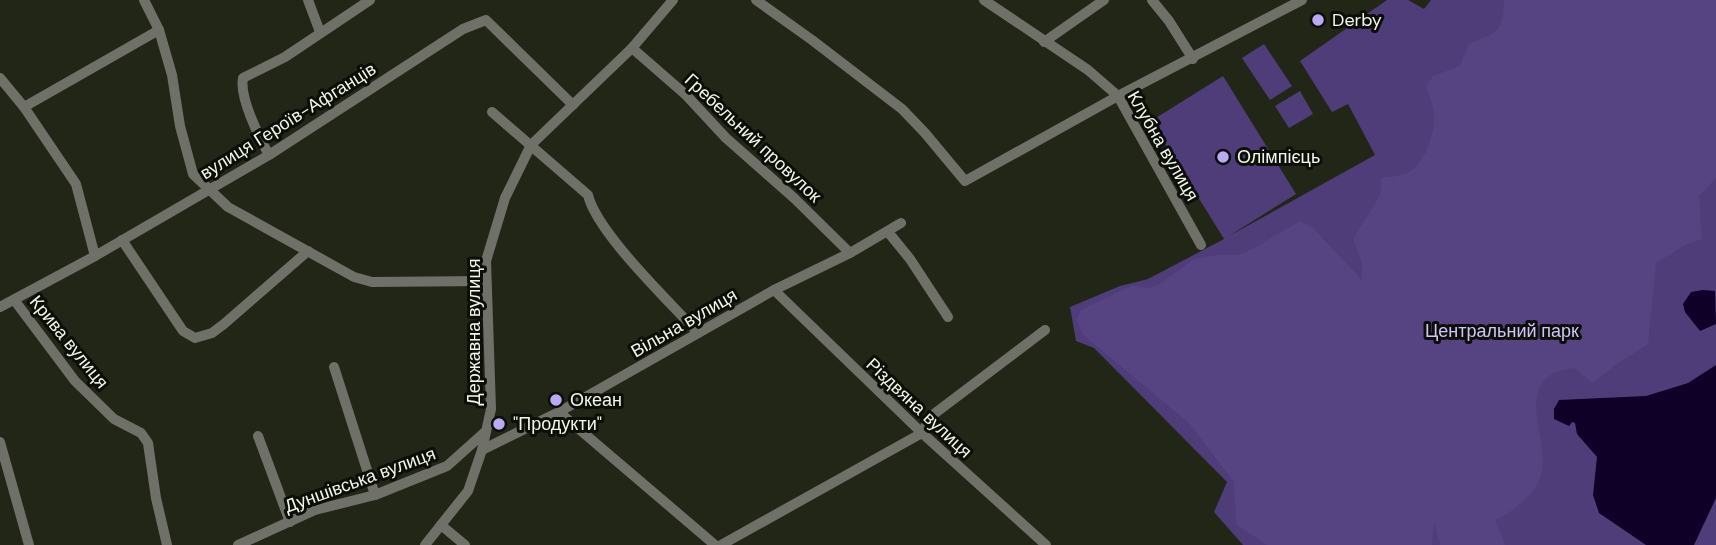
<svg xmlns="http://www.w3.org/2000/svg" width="1716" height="545" font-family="'DM Sans',sans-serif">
<rect width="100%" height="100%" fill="#222617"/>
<g fill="#4f3d7a">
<polygon points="1387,0 1408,0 1424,9 1431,0 1716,0 1716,545 1243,545 1214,512 1227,482 1094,348 1076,341 1070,307 1120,286 1148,279 1224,239 1151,121 1223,76 1296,194 1229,236 1375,155 1348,104 1332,112 1300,61"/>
<polygon points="1264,44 1292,86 1270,100 1242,58"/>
<polygon points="1300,91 1313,114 1289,128 1275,106"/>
</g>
<path fill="#564482" d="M1504 0H1716V178L1699 196 1702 239 1687 244 1656 263 1648 344 1615 365 1593 383 1574 368C1510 376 1548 433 1542 471 1539 492 1513 512 1495 520L1505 545H1440L1434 521 1432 545H1267L1236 524 1234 482 1189 423 1082 334 1077 319 1081 310 1133 285 1149 288 1158 285 1194 259 1218 255H1238L1253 249 1300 221 1313 228 1362 280V263L1353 239 1380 195 1382 178C1390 177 1401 176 1409 172 1425 164 1436 130 1434 113 1433 104 1429 95 1426 86L1433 76 1460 66 1469 44C1498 32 1503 33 1504 0Z"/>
<g fill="#0f0027">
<polygon points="1703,290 1715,291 1716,324 1700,331 1685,312 1683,304 1691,292"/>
<polygon points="1716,365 1716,498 1694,545 1646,545 1599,513 1593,495 1597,457 1577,434 1575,423 1572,422 1569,426 1554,419 1554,409 1559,400 1646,396 1688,383"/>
</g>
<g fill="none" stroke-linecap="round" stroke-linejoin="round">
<g stroke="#6f7169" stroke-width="10">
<polyline points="144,0 159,30 172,75 180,126 193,174 228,207 354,277 372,282 486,281"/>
<polyline points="308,0 320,32"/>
<polyline points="756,0 812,40 902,109 925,133 965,181 1118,96 1302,0"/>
<polyline points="984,0 1088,70 1118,96 1201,245"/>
<polyline points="1152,0 1169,21 1193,59"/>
<polyline points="1044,42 1104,0"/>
<polyline points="632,48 686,95 726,138 794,198 850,253"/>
<polyline points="0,78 24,107 76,184 95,256"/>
<polyline points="24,107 159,30"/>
<path d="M492 112 588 195C597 233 670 302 698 333"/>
<path d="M269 155C259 137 239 97 243 78L285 57 370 0"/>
<polyline points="888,232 910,259 948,317"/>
<polyline points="122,240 183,331 195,338 212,333 224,324 308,251"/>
<polyline points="774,290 922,433 1046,545"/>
<polyline points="15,301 75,381 114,419 141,433 148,443 156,498 167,545"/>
<polyline points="0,307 95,256 269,155 463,29 486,20 573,105"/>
<polyline points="334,367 375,495"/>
<polyline points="559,412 715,545"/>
<polyline points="258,436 290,522"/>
<polyline points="0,442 29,545"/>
<polyline points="482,450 559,412 774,290 850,253 901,223"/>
<polyline points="441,525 465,545"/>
<polyline points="238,545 315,510 375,495 447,466 485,432"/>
<polyline points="425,545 468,491 482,450 491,409 486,261 505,198 531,145 632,48 673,0"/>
<polyline points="721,545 922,433 930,417 1045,330"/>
</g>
</g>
<g fill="#bca9f5" stroke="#0c0e08" stroke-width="2.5">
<circle cx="1318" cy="20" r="7"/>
<circle cx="1223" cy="157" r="7"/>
<circle cx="556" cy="400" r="7"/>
<circle cx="499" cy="424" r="7"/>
</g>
<g text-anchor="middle" stroke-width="6" stroke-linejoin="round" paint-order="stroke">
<g font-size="18" fill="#f1f5ea" stroke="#0c0e08" text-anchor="start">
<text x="1332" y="26">Derby</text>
<text x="1237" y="163">Олімпієць</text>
<text x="570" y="406">Океан</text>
<text x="513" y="430">"Продукти"</text>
</g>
<g font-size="18" fill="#f1f5ea" stroke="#0c0e08">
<text transform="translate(288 121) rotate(-32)" y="6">вулиця Героїв-Афганців</text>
<text transform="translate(753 138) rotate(43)" y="6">Гребельний провулок</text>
<text transform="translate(1163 146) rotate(60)" y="6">Клубна вулиця</text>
<text transform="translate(684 323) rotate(-30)" y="6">Вільна вулиця</text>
<text transform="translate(474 332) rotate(-90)" y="6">Державна вулиця</text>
<text transform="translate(69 342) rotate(51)" y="6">Крива вулиця</text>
<text transform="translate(919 408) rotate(43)" y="6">Різдвяна вулиця</text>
<text transform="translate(360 480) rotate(-20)" y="6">Дуншівська вулиця</text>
</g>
<g font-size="18" fill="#d1c4fc" stroke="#0c0e08">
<text x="1502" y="337">Центральний парк</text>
</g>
</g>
</svg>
